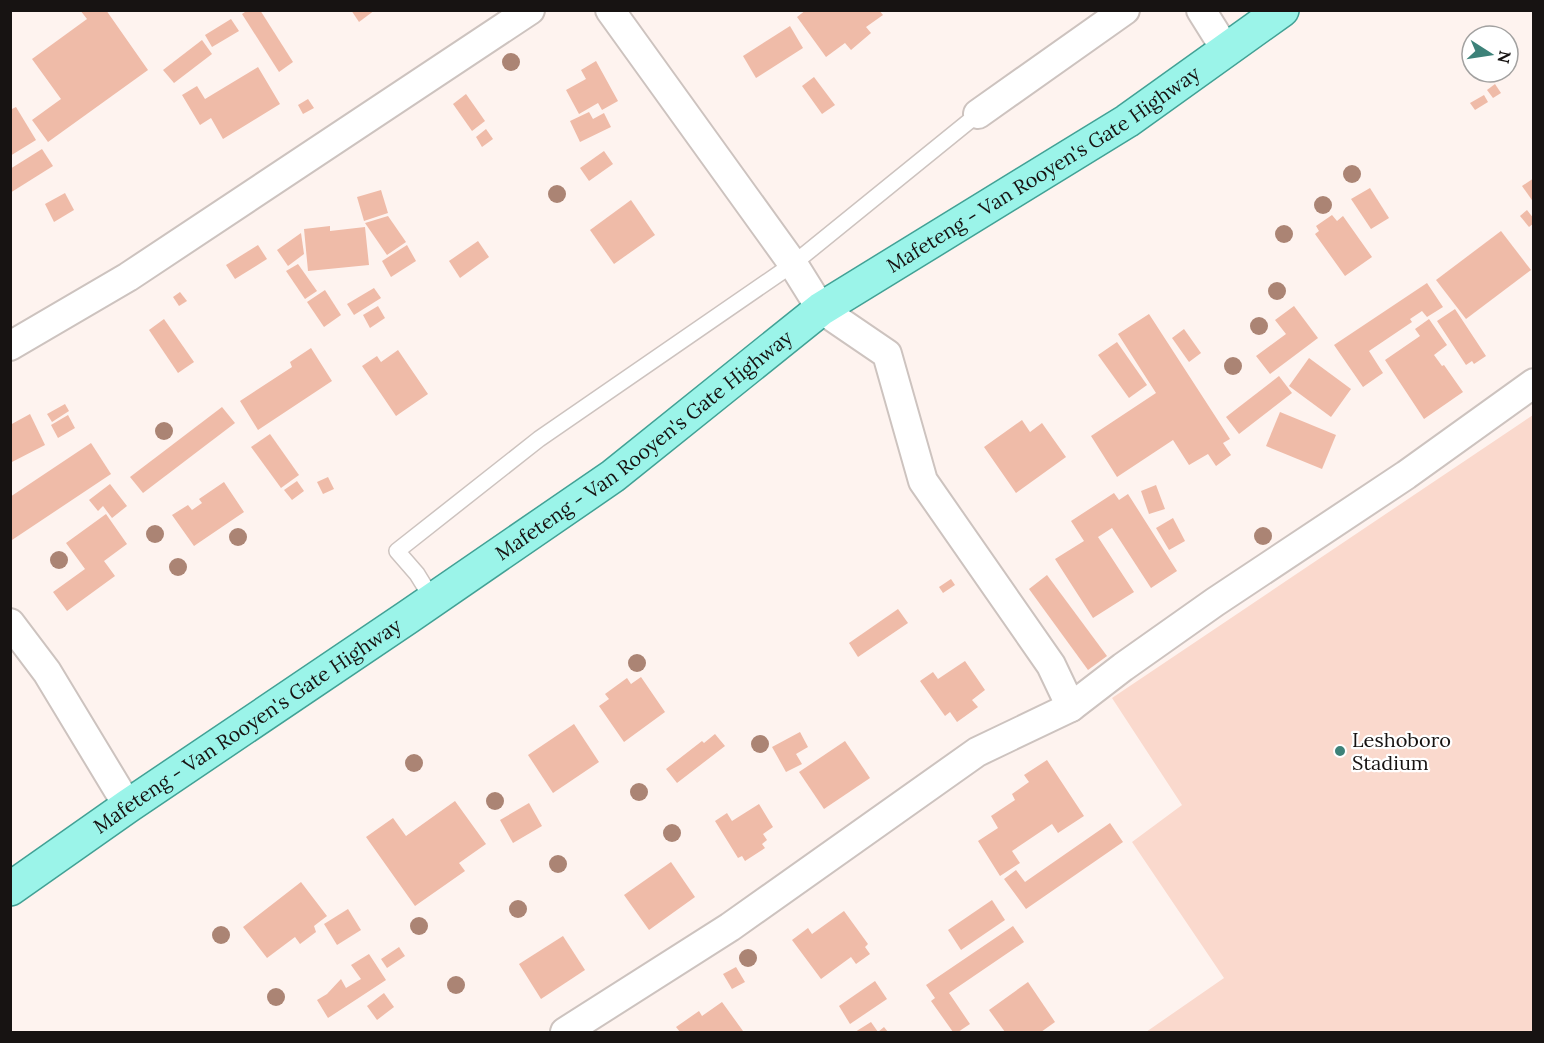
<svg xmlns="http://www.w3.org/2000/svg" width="1544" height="1043" font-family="Lora,serif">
<rect width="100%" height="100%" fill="#fef3ef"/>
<polygon fill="#fad9cd" points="1533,415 1533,1032 1146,1032 1224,978 1132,842 1182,805 1112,698"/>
<g fill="#efbba8">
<polygon points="80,10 106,10 148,70 48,142 32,120 61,99 32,59 87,19"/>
<polygon points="248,10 260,10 293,62 279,72 242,14"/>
<polygon points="351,10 375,10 359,22"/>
<polygon points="806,10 879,10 883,15 866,27 871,33 851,50 845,43 826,57 797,17"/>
<polygon points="231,19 239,31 212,47 205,35"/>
<polygon points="790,26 803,48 756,78 743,56"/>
<polygon points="202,40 212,54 174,83 163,70"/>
<polygon points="596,61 618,101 602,110 598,103 579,114 566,90 586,79 581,70"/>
<polygon points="258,67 280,104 223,139 211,118 200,125 182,95 197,86 205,99"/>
<polygon points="814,77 835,105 822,114 802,86"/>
<polygon points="1495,84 1501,93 1493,98 1487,90"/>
<polygon points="466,94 485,121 472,131 453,104"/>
<polygon points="1484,95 1488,102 1475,110 1470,103"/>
<polygon points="308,99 314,108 303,114 298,105"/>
<polygon points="16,107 36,140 10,156 10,110"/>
<polygon points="589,112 593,119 604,113 611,127 580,142 570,121"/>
<polygon points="486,129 493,139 482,147 476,137"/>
<polygon points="42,149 53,166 10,193 10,169"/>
<polygon points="604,151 613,164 589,181 580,168"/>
<polygon points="1534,178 1534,203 1522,186"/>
<polygon points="1370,188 1389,218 1371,229 1351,199"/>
<polygon points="381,190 388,213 364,221 357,197"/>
<polygon points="65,193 74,210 54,222 45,204"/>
<polygon points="631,200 655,235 614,264 590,230"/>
<polygon points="1527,210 1534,219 1534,223 1529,227 1520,216"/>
<polygon points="1332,215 1337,221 1343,216 1372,257 1345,276 1315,234 1319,231 1316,226"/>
<polygon points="388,216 406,242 387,255 365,223"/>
<polygon points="330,226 330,231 365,227 369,265 308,271 304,229"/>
<polygon points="1501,231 1531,270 1466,319 1436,280"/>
<polygon points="301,233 304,254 288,266 277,250"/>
<polygon points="478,241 489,257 460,278 449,261"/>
<polygon points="258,245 267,259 235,279 226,265"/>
<polygon points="407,245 416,261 391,277 382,261"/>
<polygon points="298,264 317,291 305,299 286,271"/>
<polygon points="1427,283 1443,307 1427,317 1422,311 1410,319 1412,322 1369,351 1383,373 1363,387 1334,345"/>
<polygon points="374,288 381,298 354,315 347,304"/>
<polygon points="325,290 341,315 324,327 307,302"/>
<polygon points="180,292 187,301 179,306 173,297"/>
<polygon points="378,306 385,318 370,328 363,315"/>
<polygon points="1294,306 1318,338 1270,374 1256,356 1286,334 1275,320"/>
<polygon points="1455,309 1486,356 1474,364 1472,361 1466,365 1437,321"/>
<polygon points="1149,314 1230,439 1223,443 1231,455 1216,466 1208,454 1189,465 1173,440 1117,477 1091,436 1156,393 1118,334"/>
<polygon points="164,319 194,362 178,373 149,330"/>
<polygon points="1429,319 1447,345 1434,355 1442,366 1444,365 1463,392 1424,419 1385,360 1420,336 1415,329"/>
<polygon points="1184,329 1201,353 1189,362 1172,338"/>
<polygon points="1117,342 1147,385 1129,398 1098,355"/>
<polygon points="311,348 332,381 258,430 240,401 292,367 290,362"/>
<polygon points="398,350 428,394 396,416 362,366 377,356 381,362"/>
<polygon points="1309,358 1351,389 1331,417 1289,386"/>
<polygon points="1279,376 1292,393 1239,434 1226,417"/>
<polygon points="65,404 69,411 52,422 47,414"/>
<polygon points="222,407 235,423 143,493 130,477"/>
<polygon points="1280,412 1336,435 1322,469 1266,446"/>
<polygon points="30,414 45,445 10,463 10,425"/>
<polygon points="68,415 75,428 58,438 51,425"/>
<polygon points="1022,420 1030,432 1042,423 1066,457 1016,493 984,447"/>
<polygon points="270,434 299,475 281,488 251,447"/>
<polygon points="91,443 111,474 12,540 10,537 10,497"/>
<polygon points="328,477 334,489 323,494 317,482"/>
<polygon points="297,481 304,491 292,500 284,490"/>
<polygon points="224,482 244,512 194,546 172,515 188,505 192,510 202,503 199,499"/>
<polygon points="110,484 127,506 112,518 103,506 98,511 89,500"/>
<polygon points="1156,485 1165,509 1149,514 1141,491"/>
<polygon points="1114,493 1119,500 1128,494 1177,571 1151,588 1112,528 1098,537 1134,592 1093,618 1055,559 1084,541 1071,521"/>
<polygon points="106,514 127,544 104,561 115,576 67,611 53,592 85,569 66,543"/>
<polygon points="1173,518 1185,541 1169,550 1156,528"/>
<polygon points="1047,575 1107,656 1088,670 1029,589"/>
<polygon points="951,579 955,585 943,593 939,587"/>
<polygon points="898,609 908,623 858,657 849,643"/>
<polygon points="965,661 985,690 972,700 978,707 957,722 950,712 945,716 920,681 933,672 938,679"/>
<polygon points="641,677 665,712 624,742 599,706 609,699 605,694 627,678 631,684"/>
<polygon points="574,724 599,762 553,793 528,755"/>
<polygon points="800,732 808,747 796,754 802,764 786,772 772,747"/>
<polygon points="715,734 725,746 677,783 666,769 702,741 704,743"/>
<polygon points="845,741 870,778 824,809 799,772"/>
<polygon points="1047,760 1084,816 1058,833 1052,824 1012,851 1020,863 1000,876 978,841 998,828 991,816 1015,800 1012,794 1029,782 1024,775"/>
<polygon points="455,801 486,844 459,863 465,871 415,906 366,837 393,818 406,836"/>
<polygon points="529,803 542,826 513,843 500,820"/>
<polygon points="759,804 773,827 763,834 767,840 762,844 765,848 745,861 742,856 738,858 715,821 727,813 732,821"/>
<polygon points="1110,823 1123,842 1026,909 1004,879 1016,870 1025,882"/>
<polygon points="671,862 695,897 649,930 624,895"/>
<polygon points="301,882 327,916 314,926 316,932 300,944 295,937 267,958 243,927"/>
<polygon points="992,900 1005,920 961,950 948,930"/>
<polygon points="348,909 361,930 337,945 324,924"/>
<polygon points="844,911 868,944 865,947 870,954 856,964 851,957 821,979 792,940 808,928 812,934"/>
<polygon points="1013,926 1024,942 949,993 970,1024 958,1032 953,1032 931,1001 935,998 926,985"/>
<polygon points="563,936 585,970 541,999 519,964"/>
<polygon points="399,947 405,956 387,968 381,959"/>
<polygon points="369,954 386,980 328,1018 317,1000 327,994 341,979 346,988 361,979 351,965"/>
<polygon points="736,967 745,982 732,989 723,974"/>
<polygon points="875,981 887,999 850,1024 839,1006"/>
<polygon points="1028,982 1055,1022 1041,1032 1005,1032 989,1010"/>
<polygon points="384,993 394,1007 377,1020 367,1006"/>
<polygon points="722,1002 743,1031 741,1032 680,1032 676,1027 699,1011 702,1016"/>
<polygon points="871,1022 878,1032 884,1027 888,1032 855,1032"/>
</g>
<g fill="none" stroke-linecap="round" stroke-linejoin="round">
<g stroke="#cdc3bf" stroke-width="18">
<polyline id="lane" points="433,600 417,574 397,551 539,439 793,264 978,114"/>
</g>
<g stroke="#cdc3bf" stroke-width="32">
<g id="street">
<polyline points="610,10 793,264 821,309 887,354 923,481 1051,665 1071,707"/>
<polyline points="1201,10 1226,50"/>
<polyline points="978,114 1125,10"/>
<polyline points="10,346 128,277 530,10"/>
<polyline points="10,623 47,672 128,806"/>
<polyline points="565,1032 730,927 977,752 1071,707 1123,667 1215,602 1406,475 1534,383"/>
</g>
</g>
<g stroke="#42a195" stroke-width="36">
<g id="primary">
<path id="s1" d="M10 889 128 806 408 617 613 476 821 309 1127 121 1282 10"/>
</g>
</g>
<use href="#lane" stroke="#fff" stroke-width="15"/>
<use href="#street" stroke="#fff" stroke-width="28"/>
<use href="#primary" stroke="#9bf4e9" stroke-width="33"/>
</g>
<g fill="#ab8474">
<circle cx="511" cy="62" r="9"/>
<circle cx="1352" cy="174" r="9"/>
<circle cx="557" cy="194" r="9"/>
<circle cx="1323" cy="205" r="9"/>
<circle cx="1284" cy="234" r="9"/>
<circle cx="1277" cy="291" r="9"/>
<circle cx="1259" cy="326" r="9"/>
<circle cx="1233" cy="366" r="9"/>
<circle cx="164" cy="431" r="9"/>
<circle cx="155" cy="534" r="9"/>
<circle cx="1263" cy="536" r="9"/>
<circle cx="238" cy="537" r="9"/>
<circle cx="59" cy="560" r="9"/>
<circle cx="178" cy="567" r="9"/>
<circle cx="637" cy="663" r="9"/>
<circle cx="760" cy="744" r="9"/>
<circle cx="414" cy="763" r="9"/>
<circle cx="639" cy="792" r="9"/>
<circle cx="495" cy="801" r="9"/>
<circle cx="672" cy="833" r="9"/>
<circle cx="558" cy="864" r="9"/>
<circle cx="518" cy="909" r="9"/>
<circle cx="419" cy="926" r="9"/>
<circle cx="221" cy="935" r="9"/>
<circle cx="748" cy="958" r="9"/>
<circle cx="456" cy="985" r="9"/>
<circle cx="276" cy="997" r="9"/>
</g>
<circle fill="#3d8279" stroke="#fff" stroke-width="2" cx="1340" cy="751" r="6"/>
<g text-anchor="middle" stroke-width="4.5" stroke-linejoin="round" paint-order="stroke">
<g font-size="20" fill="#171312" stroke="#fff">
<text dy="7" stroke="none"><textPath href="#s1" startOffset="1260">Mafeteng - Van Rooyen's Gate Highway</textPath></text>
<text dy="7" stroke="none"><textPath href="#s1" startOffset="774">Mafeteng - Van Rooyen's Gate Highway</textPath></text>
<text dy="7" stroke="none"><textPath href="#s1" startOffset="288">Mafeteng - Van Rooyen's Gate Highway</textPath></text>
</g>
<g font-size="20" fill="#171312" stroke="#fff" text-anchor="start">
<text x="1352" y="747">Leshoboro<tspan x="1352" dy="23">Stadium</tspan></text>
</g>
</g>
<rect width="1544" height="1043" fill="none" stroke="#171312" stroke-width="24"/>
<g transform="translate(1490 54) rotate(102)"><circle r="28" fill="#ffffff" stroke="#a2a1a0" stroke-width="1.5"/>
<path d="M0-4.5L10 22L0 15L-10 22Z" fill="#3d8279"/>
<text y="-9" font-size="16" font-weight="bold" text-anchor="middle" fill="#171312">N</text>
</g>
</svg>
